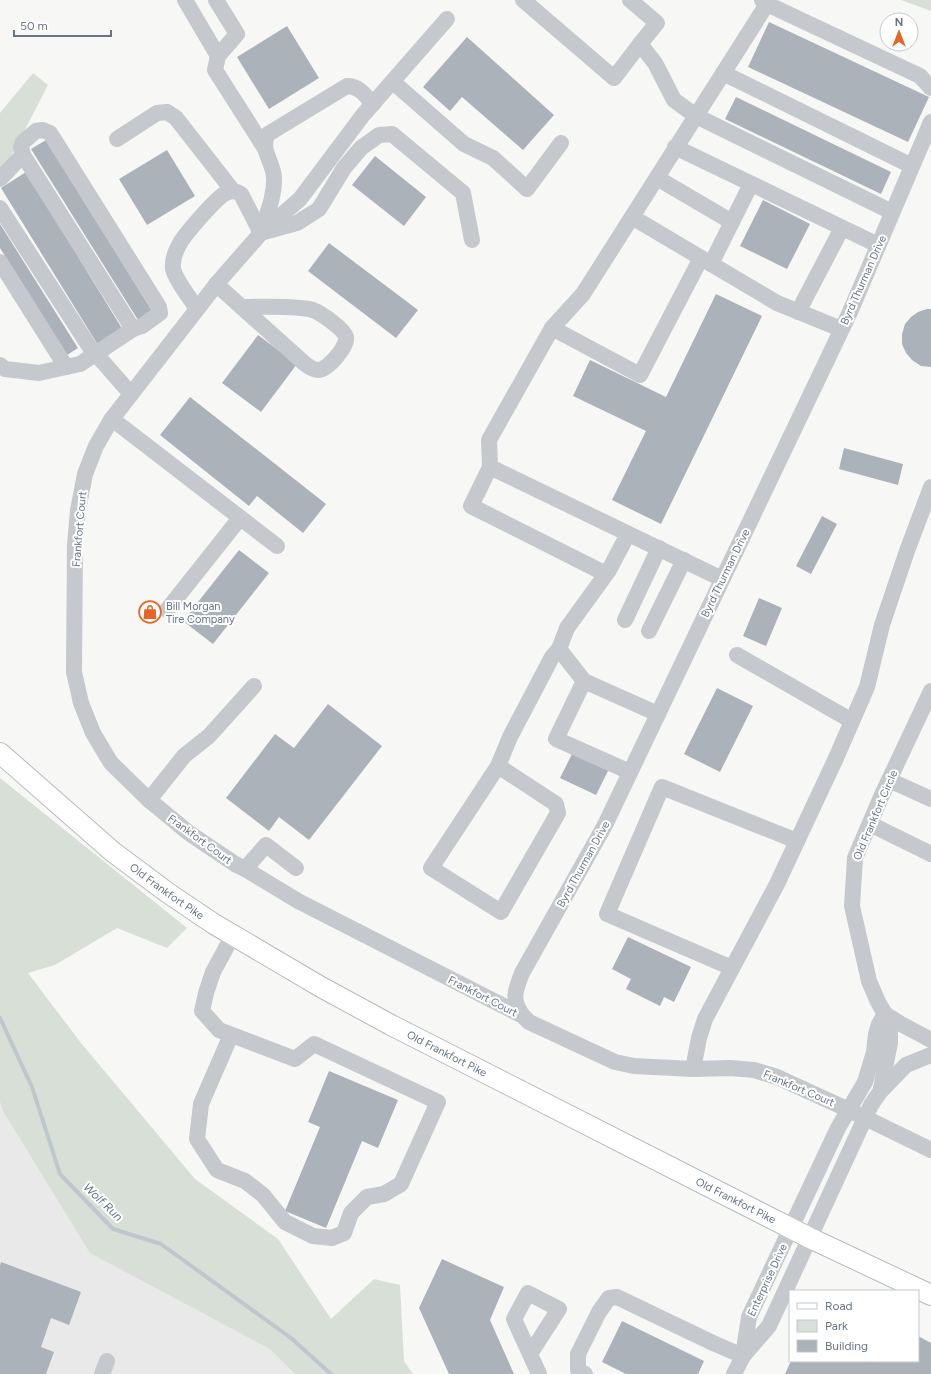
<svg xmlns="http://www.w3.org/2000/svg" width="931" height="1374" font-family="Figtree,sans-serif">
<rect width="100%" height="100%" fill="#f7f8f5"/>
<polygon fill="#e8e9e8" points="0,1102 3,1111 271,1349 295,1374 0,1374"/>
<g fill="#d8dfd6">
<polygon points="901,0 931,0 931,11"/>
<polygon points="33,73 48,85 0,178 0,113"/>
<polygon points="0,778 187,928 167,948 117,928 55,965 28,973 81,1043 195,1179 278,1239 331,1319 374,1279 400,1285 404,1361 413,1374 295,1374 270,1349 90,1253 3,1111 0,1102"/>
</g>
<g fill="none" stroke-linecap="round" stroke-linejoin="round">
<polyline stroke="#bec7cc" stroke-width="4" points="0,1018 32,1087 60,1174 113,1229 161,1244 291,1338 331,1374"/>
</g>
<g fill="#abb2b9">
<polygon points="769,22 929,97 908,142 748,67"/>
<polygon points="287,26 319,78 269,109 237,57"/>
<polygon points="467,37 554,115 523,150 462,97 450,111 423,87"/>
<polygon points="736,97 891,172 881,194 725,119"/>
<polygon points="46,140 152,311 138,320 31,149"/>
<polygon points="167,150 195,196 147,225 119,179"/>
<polygon points="375,156 426,197 404,226 352,185"/>
<polygon points="26,172 123,330 98,345 1,188"/>
<polygon points="763,200 810,224 787,269 740,246"/>
<polygon points="0,224 78,348 67,355 0,248"/>
<polygon points="329,243 418,310 396,338 308,271"/>
<polygon points="716,294 762,316 661,524 612,500 646,431 573,396 590,360 666,397"/>
<polygon points="927,309 931,309 931,367 921,366 912,360 906,353 902,344 902,334 905,324 911,317 918,312"/>
<polygon points="258,335 297,364 261,412 222,383"/>
<polygon points="190,397 326,504 303,533 257,496 249,506 160,435"/>
<polygon points="844,448 903,464 898,485 839,469"/>
<polygon points="822,516 837,524 811,574 796,566"/>
<polygon points="239,550 269,573 213,644 183,621"/>
<polygon points="759,598 782,608 766,646 743,636"/>
<polygon points="717,688 753,706 720,772 684,754"/>
<polygon points="328,704 382,746 309,840 279,817 269,831 226,798 275,734 294,748"/>
<polygon points="574,750 610,767 596,795 560,778"/>
<polygon points="628,937 691,967 674,1002 664,997 660,1006 626,989 631,979 612,969"/>
<polygon points="329,1071 398,1100 378,1148 362,1141 326,1228 285,1211 320,1127 308,1122"/>
<polygon points="442,1259 504,1287 490,1320 514,1374 449,1374 419,1308"/>
<polygon points="1,1262 81,1292 69,1325 51,1318 41,1347 54,1352 46,1374 0,1374 0,1266"/>
<polygon points="622,1321 704,1361 698,1374 626,1374 602,1362"/>
<polygon points="918,1336 931,1343 931,1374 785,1374 791,1361 918,1361"/>
</g>
<g fill="none" stroke-linecap="round" stroke-linejoin="round">
<g stroke="#b6babe" stroke-width="22">
<g id="major">
<path id="s1" d="M0 753 113 852 168 893 214 924 321 987 391 1025 810 1238 931 1295"/>
</g>
</g>
<g stroke="#c5c8cc" stroke-width="16">
<polyline points="185,0 218,56"/>
<polyline points="216,0 237,34 218,56 215,70 264,147"/>
<polyline points="523,0 614,78 640,44 655,63 674,100 696,116 892,212"/>
<polyline points="630,0 657,23 640,44"/>
<polyline points="762,0 767,4 920,76 931,88"/>
<polyline points="447,19 363,115 300,199 261,233 219,281 111,420 96,446 85,474 78,510 75,545 74,672 81,703 93,733 111,763 149,800 189,833 235,864 245,869 298,901 523,1016 529,1022 615,1062 634,1066 693,1069 730,1068 754,1070 777,1077 849,1110 931,1150"/>
<polyline points="723,73 912,166"/>
<polyline points="393,82 464,144 493,158 527,189 561,143"/>
<polyline points="117,139 157,113 167,112 176,118 233,191"/>
<polyline points="675,147 878,245"/>
<polyline points="23,155 21,147 23,142 36,131 43,130 50,133 159,307 160,313 142,326 133,329"/>
<polyline points="657,178 732,222"/>
<polyline points="0,179 23,155 133,329 80,364 66,367 0,262"/>
<polyline points="0,208 89,346 131,394"/>
<polyline points="632,217 777,303 841,329"/>
<polyline points="264,232 297,223 319,209 344,168 361,148 379,135 392,134 463,193 472,240"/>
<path d="M261 233C266 216 275 196 274 178 274 163 259 149 268 134L347 86C359 86 365 95 373 104"/>
<polyline points="711,264 751,184"/>
<path d="M216 284 304 363C308 366 313 370 318 370 328 370 348 346 346 337 344 329 321 313 313 310 297 305 261 307 242 307"/>
<path d="M197 309C190 298 176 281 173 269 172 261 176 250 180 243 186 233 217 197 226 193 232 190 236 191 241 194L261 233"/>
<polyline points="798,312 842,228"/>
<polyline points="552,328 640,375 701,258"/>
<polyline points="0,365 5,369 39,373 66,367"/>
<polyline points="112,419 277,546"/>
<polyline points="490,467 471,506 606,574"/>
<polyline points="722,579 490,467 489,440 552,328 583,294 767,4"/>
<polyline points="167,610 240,518"/>
<polyline points="625,620 659,548"/>
<polyline points="649,631 684,560"/>
<polyline points="737,655 852,721"/>
<polyline points="584,681 559,649 567,628 609,570 628,534"/>
<polyline points="931,691 881,797 855,858 852,906 869,981 878,1002 885,1014 901,1024 931,1040"/>
<polyline points="498,766 556,804 558,813 501,912 431,868 498,766 510,737 552,657 559,649"/>
<polyline points="630,772 556,739 584,681 658,714"/>
<polyline points="889,780 931,799"/>
<polyline points="149,800 184,756 209,736 254,686"/>
<polyline points="870,824 931,854"/>
<polyline points="245,869 266,845 296,868"/>
<polyline points="732,968 607,914 662,787 797,841"/>
<path d="M523 1016C511 1000 515 991 522 973L605 825 850 312 931 122"/>
<polyline points="231,1035 201,1104 197,1139 217,1170 245,1181 263,1195 285,1222 313,1236 332,1238 344,1233 351,1213 367,1197 384,1194 401,1184 438,1102 314,1044 295,1059 219,1030 202,1011 206,993 213,972 233,935"/>
<polyline points="693,1069 699,1038 705,1019 777,884 836,758 867,687 882,625 907,551 931,487"/>
<polyline points="881,1088 890,1043 890,1026 885,1014"/>
<polyline points="530,1354 559,1309 528,1293 514,1319 539,1374"/>
<polyline points="743,1356 749,1317 838,1128 865,1082 874,1052 876,1034 879,1024 885,1014"/>
<polyline points="102,1374 107,1361"/>
<polyline points="585,1374 578,1370 578,1354 599,1312 609,1298 617,1297 713,1343 743,1356"/>
<polyline points="734,1374 743,1356 769,1326 871,1105 880,1092 906,1065 931,1055"/>
</g>
<use href="#major" stroke="#fff" stroke-width="20"/>
</g>
<defs>
<g id="shop-ring" transform="scale(1.15)"><circle r="9.5" fill="#fff" stroke="#e56627" stroke-width="1.5"/><path d="M-5-2.5h2.3a2.7 3.5 0 0 1 5.4 0H5L5.5 6h-11ZM-1.5-2.5h3a1.5 2.3 0 0 0-3 0Z" fill="#e56627"/></g>
</defs>
<g fill-rule="evenodd">
<use href="#shop-ring" x="150" y="612"/>
</g>
<g text-anchor="middle" stroke-width="4" stroke-linejoin="round" paint-order="stroke">
<g font-size="11" fill="#667586" stroke="#fff">
<text transform="translate(863 280) rotate(-66)" y="4">Byrd Thurman Drive</text>
<text transform="translate(79 529) rotate(-85)" y="4">Frankfort Court</text>
<text transform="translate(725 573) rotate(-64)" y="4">Byrd Thurman Drive</text>
<text transform="translate(875 815) rotate(-67)" y="4">Old Frankfort Circle</text>
<text transform="translate(200 839) rotate(36)" y="4">Frankfort Court</text>
<text transform="translate(583 864) rotate(-61)" y="4">Byrd Thurman Drive</text>
<text dy="4" stroke="none"><textPath href="#s1" startOffset="217">Old Frankfort Pike</textPath></text>
<text transform="translate(483 996) rotate(27)" y="4">Frankfort Court</text>
<text dy="4" stroke="none"><textPath href="#s1" startOffset="541">Old Frankfort Pike</textPath></text>
<text transform="translate(799 1088) rotate(23)" y="4">Frankfort Court</text>
<text dy="4" stroke="none"><textPath href="#s1" startOffset="865">Old Frankfort Pike</textPath></text>
<text transform="translate(767 1280) rotate(-65)" y="4">Enterprise Drive</text>
</g>
<g font-size="11" fill="#667586" stroke="#fff" text-anchor="start">
<text x="166" y="610">Bill Morgan<tspan x="166" dy="13">Tire Company</tspan></text>
</g>
<g font-size="12" font-style="italic" fill="#627682" stroke="#fff">
<text transform="translate(103 1202) rotate(44)" y="4">Wolf Run</text>
</g>
</g>
<rect x="789" y="1290" width="130" height="72" fill="#ffffff" stroke="#c2c8cf"/>
<rect x="797" y="1303" width="20" height="6" fill="#ffffff" stroke="#c2c8cf"/>
<text x="825" y="1310" font-size="12" fill="#667586">Road</text>
<rect x="797" y="1320" width="20" height="12" fill="#d8dfd6" stroke="#c2c8cf"/>
<text x="825" y="1330" font-size="12" fill="#667586">Park</text>
<rect x="797" y="1340" width="20" height="12" fill="#abb2b9" stroke="#c2c8cf"/>
<text x="825" y="1350" font-size="12" fill="#667586">Building</text>
<g transform="translate(899 32)"><circle r="19" fill="#ffffff" stroke="#c2c8cf"/>
<path d="M0-3L7 15L0 10L-7 15Z" fill="#e56627"/>
<text y="-6" font-size="11" font-weight="bold" text-anchor="middle" fill="#667586">N</text>
</g>
<path d="M14 30v6h97v-6" fill="none" stroke="#667586" stroke-width="2"/>
<text x="20" y="30" font-size="12" fill="#667586" stroke="#ffffff" stroke-width="3" paint-order="stroke">50 m</text>
</svg>
